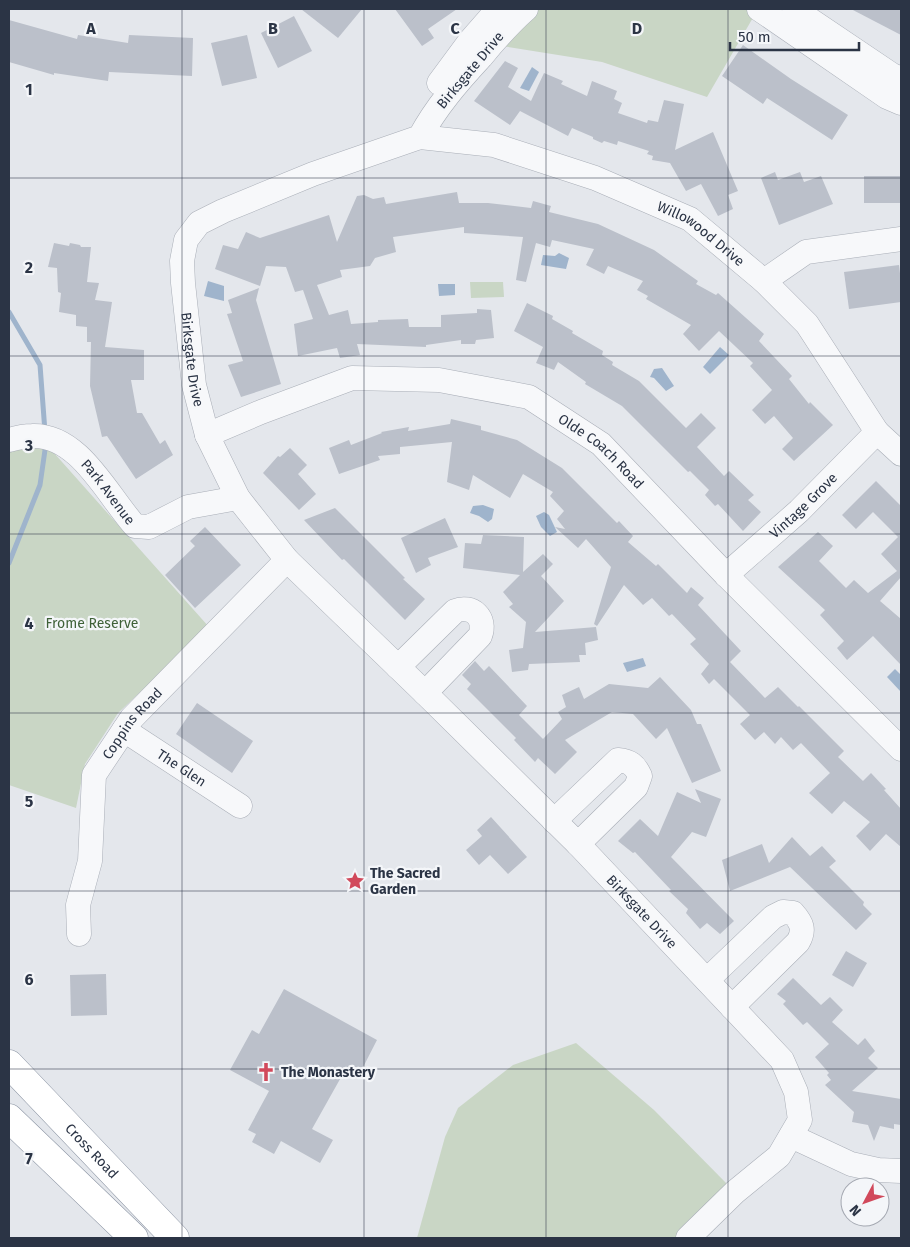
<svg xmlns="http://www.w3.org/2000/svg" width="910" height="1247" font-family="'Fira Sans',sans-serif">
<rect width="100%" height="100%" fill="#e4e7ec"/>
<g fill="#c9d6c5">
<polygon points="498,9 758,9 707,97 602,62 470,41"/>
<polygon points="470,282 503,282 504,297 471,298"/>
<polygon points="9,440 46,444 209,627 118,713 85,764 76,808 9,785"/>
<polygon points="576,1043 654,1110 730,1187 678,1238 417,1238 445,1137 458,1108 513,1065"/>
</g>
<g fill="#9fb4cc">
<polygon points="532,67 539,72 529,91 520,88"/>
<polygon points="559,253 569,258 566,269 541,265 543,255 555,256"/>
<polygon points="208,281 224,286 224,301 204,296"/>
<polygon points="438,284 455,284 455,295 439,296"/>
<polygon points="720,347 729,355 710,374 703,367"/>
<polygon points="662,368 674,386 666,391 654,378 650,377 654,369"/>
<polygon points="483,505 494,509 492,519 488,522 479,516 470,513 473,506"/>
<polygon points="544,512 549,515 557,532 550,536 541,527 536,516"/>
<polygon points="643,658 646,666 627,672 623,663"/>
<polygon points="895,669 901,675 901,692 887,677"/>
</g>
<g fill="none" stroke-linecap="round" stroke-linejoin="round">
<g stroke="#9fb4cc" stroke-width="5">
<polyline points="9,312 40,365 45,432"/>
<polyline points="9,563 40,485 46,443"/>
</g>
</g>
<g fill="#bbc0ca">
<polygon points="301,9 362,9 338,38"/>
<polygon points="395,9 457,9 428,29 434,38 422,46"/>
<polygon points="851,9 901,9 901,35"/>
<polygon points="294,16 312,51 278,68 261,33"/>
<polygon points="9,20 77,39 78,35 128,43 129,35 193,38 192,76 109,72 108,81 54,73 54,75 9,62"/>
<polygon points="247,35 257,78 222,86 211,43"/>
<polygon points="743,45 791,79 848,115 832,140 767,98 763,104 722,76"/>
<polygon points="505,61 518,68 508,87 531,101 544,73 563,81 561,84 587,96 592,81 617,91 614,99 622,103 618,113 647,123 648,120 658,122 664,100 684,104 675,150 713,132 738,191 728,195 733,209 718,216 701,184 686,191 670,163 652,160 653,156 647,154 649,151 618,141 617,145 604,141 602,143 593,139 593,137 572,128 568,136 520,111 510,125 474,101"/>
<polygon points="775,172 778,180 800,172 804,182 821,176 833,204 779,225 761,178"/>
<rect x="864" y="176" width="37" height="27"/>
<polygon points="457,192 459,203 488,203 531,208 533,201 551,206 549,212 598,224 654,250 698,281 696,284 716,295 718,293 764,334 759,341 792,376 789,379 809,404 810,402 833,425 794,461 782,449 793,438 774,416 765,424 752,410 772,390 750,366 753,363 719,331 699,351 683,334 691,325 646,299 648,296 637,290 643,281 608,266 604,274 586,265 594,249 552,240 550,247 536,243 526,282 516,280 523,237 464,233 464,227 393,237 396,252 375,258 370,266 340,270 342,277 317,285 329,315 348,310 351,324 378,322 378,320 408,319 409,327 441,327 441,315 477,313 477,309 491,310 494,338 476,340 475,344 461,344 461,340 426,345 426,347 357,344 360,355 340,358 337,348 298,356 294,324 313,319 303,290 295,292 286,267 266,266 260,286 215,269 223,245 238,249 246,232 260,238 329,215 337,242 357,196 364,195 373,199 384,197 386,204"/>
<polygon points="54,243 69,246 70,243 80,245 81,247 91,247 87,282 99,283 95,300 112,302 105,347 144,350 144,380 131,380 137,413 142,413 160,444 165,440 173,455 136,479 107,436 102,437 90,386 91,342 87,342 87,327 76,326 76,315 59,312 61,293 58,292 57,268 48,267"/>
<polygon points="899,265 901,282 901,302 849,309 844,272"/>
<polygon points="259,288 256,300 281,384 241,397 228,365 243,361 227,314 232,313 228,300"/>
<polygon points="527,303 553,316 552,319 573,331 572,333 603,351 602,355 613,362 612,365 639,381 686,428 701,413 716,428 697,447 724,476 729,471 754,495 748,500 761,512 743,531 718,504 715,506 705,495 709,490 690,471 688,472 622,406 585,384 586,382 558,362 554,370 536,363 543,347 514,331"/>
<polygon points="451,419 481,426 481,430 517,440 562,468 617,523 619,521 633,536 628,542 656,566 658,564 687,593 691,587 704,598 698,605 741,651 730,662 765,698 778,687 798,707 799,706 844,751 838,757 863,781 871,773 886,789 884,790 901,809 901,847 886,834 870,851 856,836 870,822 844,801 832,814 809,793 830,773 801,743 793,750 781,737 775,744 764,732 755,740 740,724 750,715 714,679 709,684 701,674 709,664 690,644 696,639 672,614 669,616 652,598 643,605 624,585 597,626 594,624 611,567 586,539 578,548 555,527 565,529 557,519 564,511 550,496 553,492 523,474 510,498 473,475 469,490 447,482 452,442 400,447 400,454 378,456 380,460 339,474 329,448 349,440 351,445 382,433 381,432 409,427 408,431 450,424"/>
<polygon points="290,448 307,465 298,474 316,494 299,510 263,473 278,456 280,457"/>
<polygon points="876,481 901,506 901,577 880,601 901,619 901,665 873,636 847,660 837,648 844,641 820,615 825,610 778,567 818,532 833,546 819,561 846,588 854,580 868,593 897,571 881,554 898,537 873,512 856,529 842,515"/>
<polygon points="335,508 405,578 403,579 425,599 405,620 344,559 342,560 304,520"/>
<polygon points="445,518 458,547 428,558 431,565 416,573 401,538"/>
<polygon points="205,527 241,565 195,608 165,575 195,546 190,541"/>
<polygon points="483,535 524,537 523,572 543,554 553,564 541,576 564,601 535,632 596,627 598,640 585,643 586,655 579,655 580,662 529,664 528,670 512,672 509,650 523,648 526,622 509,607 513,604 503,592 520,575 463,568 465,543 481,544"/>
<polygon points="475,661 484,671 489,666 527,706 519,715 543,739 562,719 558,712 566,707 562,695 579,687 584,699 609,684 648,688 660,677 691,710 697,724 701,724 721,771 692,783 667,728 656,739 633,714 612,712 565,740 577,752 555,774 538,758 535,762 514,740 516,738 467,689 471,684 462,675"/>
<polygon points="197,703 253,741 232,773 176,734"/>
<polygon points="695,789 721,799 706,837 692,832 671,857 734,921 720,934 707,923 700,929 686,913 688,909 669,891 671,890 635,852 633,853 618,841 640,819 658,836 677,792 701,803"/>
<polygon points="491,817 527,857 508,874 490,855 479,865 466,850 482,836 477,830"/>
<polygon points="792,837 810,856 822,846 836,861 829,867 864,902 863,905 872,914 856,930 790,867 730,891 722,860 762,844 769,863"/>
<polygon points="846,951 867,963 853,987 832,975"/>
<polygon points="106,974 107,1015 71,1016 70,975"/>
<polygon points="793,978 821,1005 830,997 843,1010 832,1022 858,1045 865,1038 875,1051 868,1058 878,1068 852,1091 901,1099 901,1125 894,1124 894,1129 880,1126 874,1141 868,1125 852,1122 854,1112 825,1085 831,1080 827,1075 829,1073 815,1057 829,1044 807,1022 803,1025 783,1004 786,1001 777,994"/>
<polygon points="284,989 377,1040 357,1079 344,1072 312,1129 333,1140 320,1163 281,1141 274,1154 252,1142 256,1134 248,1130 269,1091 230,1070 252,1030 259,1034"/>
</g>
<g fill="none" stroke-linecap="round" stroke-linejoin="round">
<g stroke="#a9aeb7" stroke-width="25">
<g id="minor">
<path id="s1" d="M526 9C509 24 495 40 481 57 458 82 436 107 420 137L313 174 223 211 199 223 186 240 182 261 183 283 194 385 207 435 238 498 287 560 425 693 578 844 782 1060 796 1092 800 1120 779 1156 735 1192 688 1238"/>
<polyline points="759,9 887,97 901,103"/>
<polyline points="794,9 892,75 901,79"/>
<polyline points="439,83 470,41 498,9"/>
<path id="s2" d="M420 137 494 145 595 178 690 219 764 281 807 324 877 432 901 454"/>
<polyline points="764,281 806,252 901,239"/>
<path id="s3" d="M207 435 261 412 352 378 439 380 529 397 601 444 726 575 901 749"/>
<path id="s4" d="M9 440C16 438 24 436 32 436 79 434 107 495 135 526L149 527 188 507 238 498"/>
<path id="s5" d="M726 575 799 511 877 432"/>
<path d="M398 667 455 611C472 604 487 618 480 636L425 693"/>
<path id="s6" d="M124 730 240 806"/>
<path d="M554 821 618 760C630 761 635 765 640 776L636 787 578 844"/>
<path id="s7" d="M79 934 78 905 90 861 94 775 132 718 287 560"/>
<path d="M707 980 773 917 783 912 793 913C802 923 805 930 798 942L732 1007"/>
<polyline points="791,1136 851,1164 878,1170 901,1171"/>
</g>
</g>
<g stroke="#8b94a3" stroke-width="29">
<g id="highway">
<path id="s8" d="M9 1064 175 1238"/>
<polyline points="9,1118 134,1238"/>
</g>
</g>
<use href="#minor" stroke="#f7f8fa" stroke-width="24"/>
<use href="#highway" stroke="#fff" stroke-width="28"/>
</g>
<path fill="none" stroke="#2b3445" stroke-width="1" stroke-opacity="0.55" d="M182 9V1238M364 9V1238M546 9V1238M728 9V1238M9 178H901M9 356H901M9 534H901M9 713H901M9 891H901M9 1069H901"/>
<defs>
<g id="sight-bare" transform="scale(1.5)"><path d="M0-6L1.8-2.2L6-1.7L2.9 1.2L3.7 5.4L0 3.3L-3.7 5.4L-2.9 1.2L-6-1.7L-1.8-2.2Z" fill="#d1495b" stroke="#f4f6f9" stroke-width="2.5" paint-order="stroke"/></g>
<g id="church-bare" transform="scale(1.5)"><path d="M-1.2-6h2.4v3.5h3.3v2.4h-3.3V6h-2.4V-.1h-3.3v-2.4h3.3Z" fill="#d1495b" stroke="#f4f6f9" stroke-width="2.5" paint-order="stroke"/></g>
</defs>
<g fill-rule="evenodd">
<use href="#sight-bare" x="355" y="881"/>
<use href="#church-bare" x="266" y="1072"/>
</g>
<g text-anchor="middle" stroke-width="4.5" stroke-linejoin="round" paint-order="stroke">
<g font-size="14" fill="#2b3445" stroke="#f4f6f9">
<text transform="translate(470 70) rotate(-50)" y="5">Birksgate Drive</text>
<text dy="5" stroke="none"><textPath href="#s2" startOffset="301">Willowood Drive</textPath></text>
<text dy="5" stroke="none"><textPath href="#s1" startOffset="546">Birksgate Drive</textPath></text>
<text dy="5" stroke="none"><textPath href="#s3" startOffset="425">Olde Coach Road</textPath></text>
<text dy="5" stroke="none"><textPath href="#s4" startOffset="122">Park Avenue</textPath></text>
<text dy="5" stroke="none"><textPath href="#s5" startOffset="104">Vintage Grove</textPath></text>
<text dy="5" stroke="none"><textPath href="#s7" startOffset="225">Coppins Road</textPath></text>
<text dy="5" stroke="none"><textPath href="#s6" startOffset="69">The Glen</textPath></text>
<text dy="5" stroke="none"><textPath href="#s1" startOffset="1272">Birksgate Drive</textPath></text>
<text dy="5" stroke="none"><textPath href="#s8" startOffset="120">Cross Road</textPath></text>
</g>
<g font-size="14" fill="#3f6138" stroke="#f4f6f9">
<text x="92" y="628">Frome Reserve</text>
</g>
<g font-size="14" font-weight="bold" fill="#2b3445" stroke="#f4f6f9" text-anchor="start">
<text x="370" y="878">The Sacred<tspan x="370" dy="16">Garden</tspan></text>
<text x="281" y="1077">The Monastery</text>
</g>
</g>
<g font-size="16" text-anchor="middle" font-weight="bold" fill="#2b3445" stroke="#f4f6f9" stroke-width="4.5" stroke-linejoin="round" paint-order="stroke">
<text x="91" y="34">A</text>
<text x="273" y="34">B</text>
<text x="455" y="34">C</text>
<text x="637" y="34">D</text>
<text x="29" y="95">1</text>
<text x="29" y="273">2</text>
<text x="29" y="451">3</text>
<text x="29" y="629">4</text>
<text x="29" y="807">5</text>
<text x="29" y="985">6</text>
<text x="29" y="1164">7</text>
</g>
<rect width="910" height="1247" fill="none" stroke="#2b3445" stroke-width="20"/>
<g transform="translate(865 1202) rotate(229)"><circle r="24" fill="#f4f6f9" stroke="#a4a8b1"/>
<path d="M0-4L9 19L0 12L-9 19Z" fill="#d1495b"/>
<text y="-8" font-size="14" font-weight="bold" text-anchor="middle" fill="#2b3445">N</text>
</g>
<path d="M730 42v8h129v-8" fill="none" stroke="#2b3445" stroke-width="2.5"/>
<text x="738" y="42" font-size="15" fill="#2b3445" stroke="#f4f6f9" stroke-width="4" paint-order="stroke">50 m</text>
</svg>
